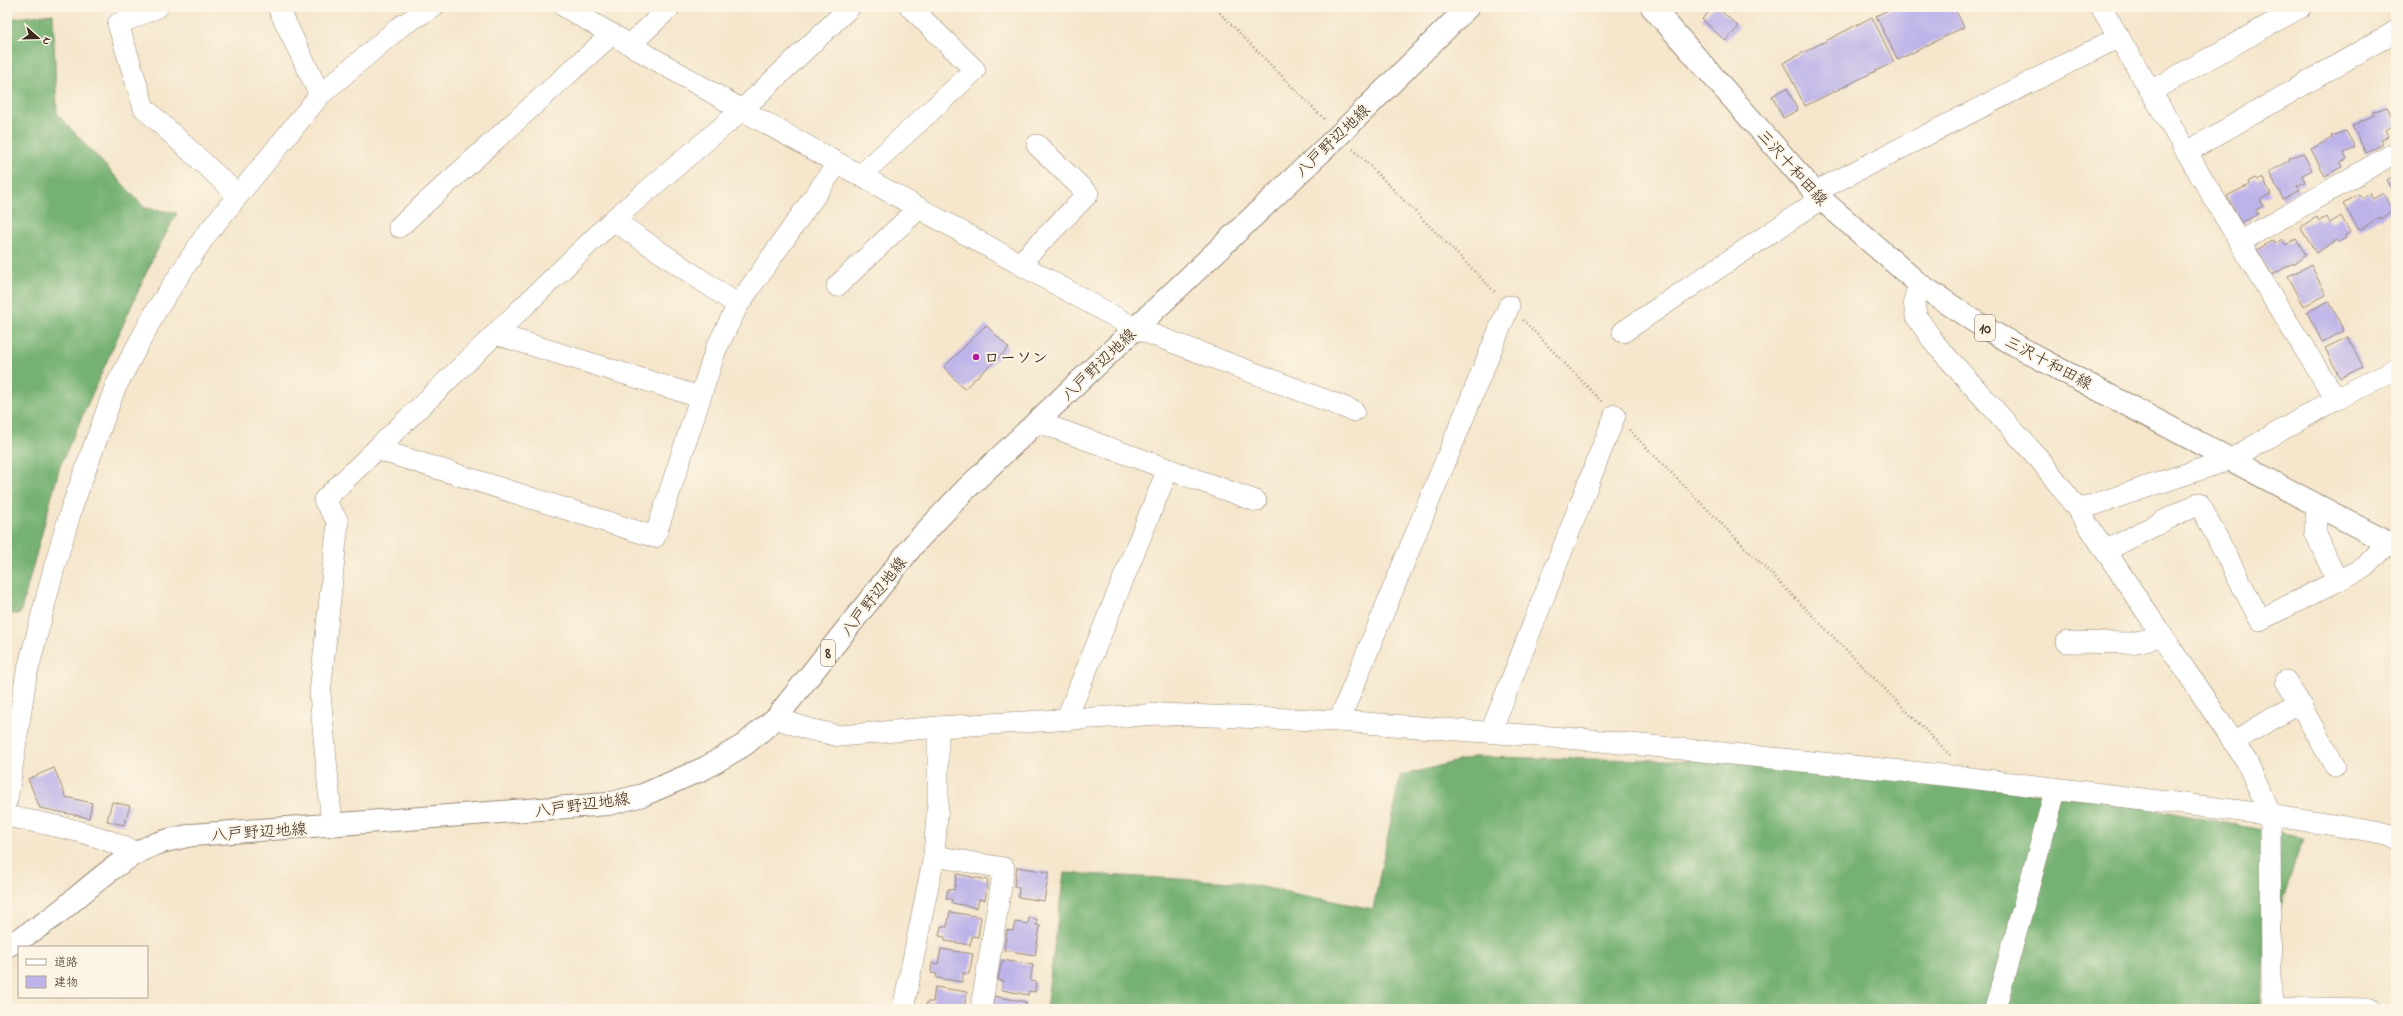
<svg xmlns="http://www.w3.org/2000/svg" width="2403" height="1016" font-family="'Indie Flower','Klee One',sans-serif">
<rect width="100%" height="100%" fill="#fcf5e5"/>
<filter id="ink" filterUnits="userSpaceOnUse"><feTurbulence type="fractalNoise" baseFrequency=".025" numOctaves="2"/><feDisplacementMap in="SourceGraphic" scale="8" xChannelSelector="R" yChannelSelector="G"/><feConvolveMatrix kernelMatrix="1 2 1 2 8 2 1 2 1" color-interpolation-filters="sRGB"/></filter>
<filter id="wash" filterUnits="userSpaceOnUse"><feTurbulence type="fractalNoise" baseFrequency=".012" numOctaves="4" result="noise"/><feDisplacementMap in="SourceGraphic" scale="16" xChannelSelector="R" yChannelSelector="G"/><feGaussianBlur stdDeviation="0.9" result="paint"/><feColorMatrix in="noise" values="0 0 0 0 0 0 0 0 0 0 0 0 0 0 0 0 0 1.4 0 .05"/><feComposite in="paint" operator="in"/></filter>
<g filter="url(#wash)">
<rect width="100%" height="100%" fill="#f5e6cc"/>
<g fill="#74b172" stroke="#586e48">
<polygon points="53,14 57,114 145,208 177,213 152,260 60,466 20,614 7,614 7,19"/>
<polygon points="1474,757 1721,761 2112,801 2303,838 2266,951 2260,1009 1046,1009 1064,873 1236,882 1373,909 1400,776"/>
</g>
<g id="blocks">
<g fill="#bdb3e9">
<polygon points="1714,7 1717,7 1739,27 1725,41 1702,19"/>
<polygon points="1894,7 1954,7 1964,27 1898,60 1876,16"/>
<polygon points="1872,17 1894,62 1805,106 1783,63"/>
<polygon points="1787,88 1798,110 1783,118 1772,96"/>
<polygon points="2387,107 2396,124 2385,130 2388,136 2381,140 2383,144 2366,153 2352,126 2374,115 2372,112"/>
<polygon points="2346,131 2355,147 2344,153 2347,159 2340,163 2342,167 2325,176 2311,149 2332,138 2331,136"/>
<polygon points="2303,153 2312,170 2302,175 2305,182 2297,186 2300,190 2283,199 2269,172 2290,160 2289,158"/>
<polygon points="2396,175 2396,195 2387,180"/>
<polygon points="2262,177 2271,194 2260,199 2263,206 2256,210 2258,214 2241,223 2227,196 2249,185 2248,182 2255,178 2257,180"/>
<polygon points="2369,193 2373,199 2383,193 2393,209 2381,219 2380,217 2359,230 2343,204 2359,194 2362,198"/>
<polygon points="2341,216 2350,232 2345,236 2346,238 2339,242 2337,240 2316,253 2300,227 2317,217 2319,221 2327,217 2330,223"/>
<polygon points="2282,239 2286,245 2296,239 2306,255 2294,265 2293,263 2272,275 2257,250 2273,240 2275,244"/>
<polygon points="2311,265 2326,295 2304,306 2288,276"/>
<polygon points="2329,301 2344,331 2322,342 2307,312"/>
<polygon points="986,325 1009,348 964,389 944,367"/>
<polygon points="2348,337 2363,367 2340,378 2325,348"/>
<polygon points="54,768 66,797 92,803 89,818 40,808 28,779"/>
<polygon points="112,802 130,806 124,825 107,821"/>
<polygon points="1017,867 1049,872 1044,901 1018,897 1019,888 1014,887"/>
<polygon points="957,874 988,880 985,900 979,899 977,908 952,903 952,899 946,899 948,889 954,890"/>
<polygon points="950,912 981,917 978,937 972,936 970,945 945,941 945,937 939,936 941,926 947,927"/>
<polygon points="1029,918 1037,919 1036,925 1040,926 1035,955 1004,950 1007,930 1013,931 1015,922 1028,924"/>
<polygon points="941,949 973,954 969,974 963,973 962,982 936,978 937,974 931,973 932,963 938,964"/>
<polygon points="1002,960 1033,965 1030,981 1036,982 1035,992 1029,991 1028,995 1002,990 1004,981 998,980"/>
<polygon points="935,987 967,992 964,1009 926,1009 927,1002 933,1002"/>
<polygon points="994,996 1026,1002 1025,1009 992,1009"/>
</g>
</g>
</g>
<g filter="url(#ink)">
<use href="#blocks" fill-opacity="0" stroke="#988875" stroke-width="1"/>
<g fill="none" stroke-linecap="round" stroke-linejoin="round">
<g stroke="#988875" stroke-width="22">
<g id="minor">
<polyline points="158,7 118,24 144,108 238,195"/>
<polyline points="278,7 320,95"/>
<polyline points="565,7 742,110 1135,328 1354,411"/>
<polyline points="2101,7 2277,305 2336,399"/>
<polyline points="631,44 670,7"/>
<polyline points="2151,91 2301,7"/>
<polyline points="2187,152 2396,31"/>
<polyline points="860,176 975,70 910,7"/>
<polyline points="1815,192 2119,37"/>
<polyline points="613,220 738,305"/>
<polyline points="399,227 612,34"/>
<polyline points="2240,242 2396,152"/>
<polyline points="1020,263 1088,194 1037,145"/>
<polyline points="1919,284 1914,301 1916,316 1936,345 2041,461 2078,510 2247,762 2270,815 2271,993 2273,1007 2370,1009"/>
<polyline points="837,286 919,208"/>
<polyline points="1623,332 1821,199"/>
<polyline points="496,334 700,397"/>
<polyline points="1038,422 1256,501"/>
<polyline points="376,449 655,537 716,349 738,305 837,164"/>
<polyline points="2317,506 2315,532 2337,581"/>
<polyline points="2078,510 2231,459 2336,399 2396,369"/>
<polyline points="2105,551 2199,503 2260,620 2365,567 2387,543"/>
<polyline points="2067,642 2132,643 2163,636"/>
<polyline points="2286,681 2299,703"/>
<polyline points="776,718 808,729 840,736 938,727 1160,714 1339,721 1591,740 1962,777 2257,813 2377,832 2396,838"/>
<polyline points="1066,720 1168,469"/>
<polyline points="1339,721 1509,306"/>
<polyline points="1491,732 1615,415"/>
<polyline points="2233,742 2299,703 2335,766"/>
<polyline points="7,800 26,677 54,568 72,507 115,388 157,309 205,236 320,95 401,26 433,7"/>
<path d="M7 816C51 825 96 832 136 853"/>
<polyline points="332,826 320,693 338,522 324,500 613,220 742,110 850,7"/>
<polyline points="934,856 1004,868 981,1009"/>
<polyline points="903,1009 934,856 938,802 938,727"/>
<polyline points="1995,1009 2056,788"/>
</g>
</g>
<g stroke="#988875" stroke-width="24">
<g id="major">
<polyline points="1652,7 1821,199 1919,284 1983,327 2046,362 2396,547"/>
<path d="M7 946C27 935 46 923 63 909 91 886 119 859 153 845 165 840 179 838 192 835L608 804 643 795 705 768 744 745 776 718 914 544 965 490 1339 135 1468 7"/>
</g>
</g>
<g stroke="#988875" stroke-width="2.5" stroke-dasharray="1 3" stroke-linecap="butt">
<polyline points="1214,7 1326,121"/>
<polyline points="1353,149 1496,293"/>
<polyline points="1523,320 1602,402"/>
<polyline points="1629,430 1950,755"/>
</g>
<use href="#minor" stroke="#fff" stroke-width="21"/>
<use href="#major" stroke="#fff" stroke-width="22"/>
</g>
</g>
<circle fill="#b5179e" stroke="#fcf5e5" stroke-width="1.5" cx="976" cy="357" r="4"/>
<g text-anchor="middle" stroke-width="4" stroke-linejoin="round" paint-order="stroke">
<g fill="#fcf5e5" stroke="#75675a" stroke-width="1">
<rect x="1975" y="315" width="20" height="26" rx="3"/>
<rect x="821" y="640" width="14" height="26" rx="3"/>
</g>
<g font-size="15" font-weight="bold" fill="#3b2a1e">
<text x="1985" y="333">10</text>
<text x="828" y="658">8</text>
</g>
<g font-size="16" fill="#3b2a1e" stroke="#fcf5e5">
<text transform="translate(1332 140) rotate(-44)" y="6">八戸野辺地線</text>
<text transform="translate(1793 167) rotate(48)" y="6">三沢十和田線</text>
<text transform="translate(2049 362) rotate(28)" y="6">三沢十和田線</text>
<text transform="translate(1098 364) rotate(-44)" y="6">八戸野辺地線</text>
<text transform="translate(873 596) rotate(-52)" y="6">八戸野辺地線</text>
<text transform="translate(582 804) rotate(-8)" y="6">八戸野辺地線</text>
<text transform="translate(259 831) rotate(-4)" y="6">八戸野辺地線</text>
</g>
<g font-size="16" font-weight="bold" fill="#3b2a1e" stroke="#fcf5e5" text-anchor="start">
<text x="984" y="363">ローソン</text>
</g>
</g>
<rect width="2403" height="1016" fill="none" stroke="#fcf5e5" stroke-width="24"/>
<rect x="18" y="946" width="130" height="52" fill="#fcf5e5" stroke="#afa495"/>
<rect x="26" y="959" width="20" height="6" fill="#ffffff" stroke="#afa495"/>
<text x="54" y="966" font-size="12" fill="#3b2a1e">道路</text>
<rect x="26" y="976" width="20" height="12" fill="#bdb3e9" stroke="#afa495"/>
<text x="54" y="986" font-size="12" fill="#3b2a1e">建物</text>
<g transform="translate(38 38) rotate(110)" stroke="#fcf5e5" stroke-width="3" paint-order="stroke">
<path d="M0-3L7 15L0 10L-7 15Z" fill="#3b2a1e"/>
<text y="-6" font-size="11" font-weight="bold" text-anchor="middle" fill="#3b2a1e">N</text>
</g>
</svg>
